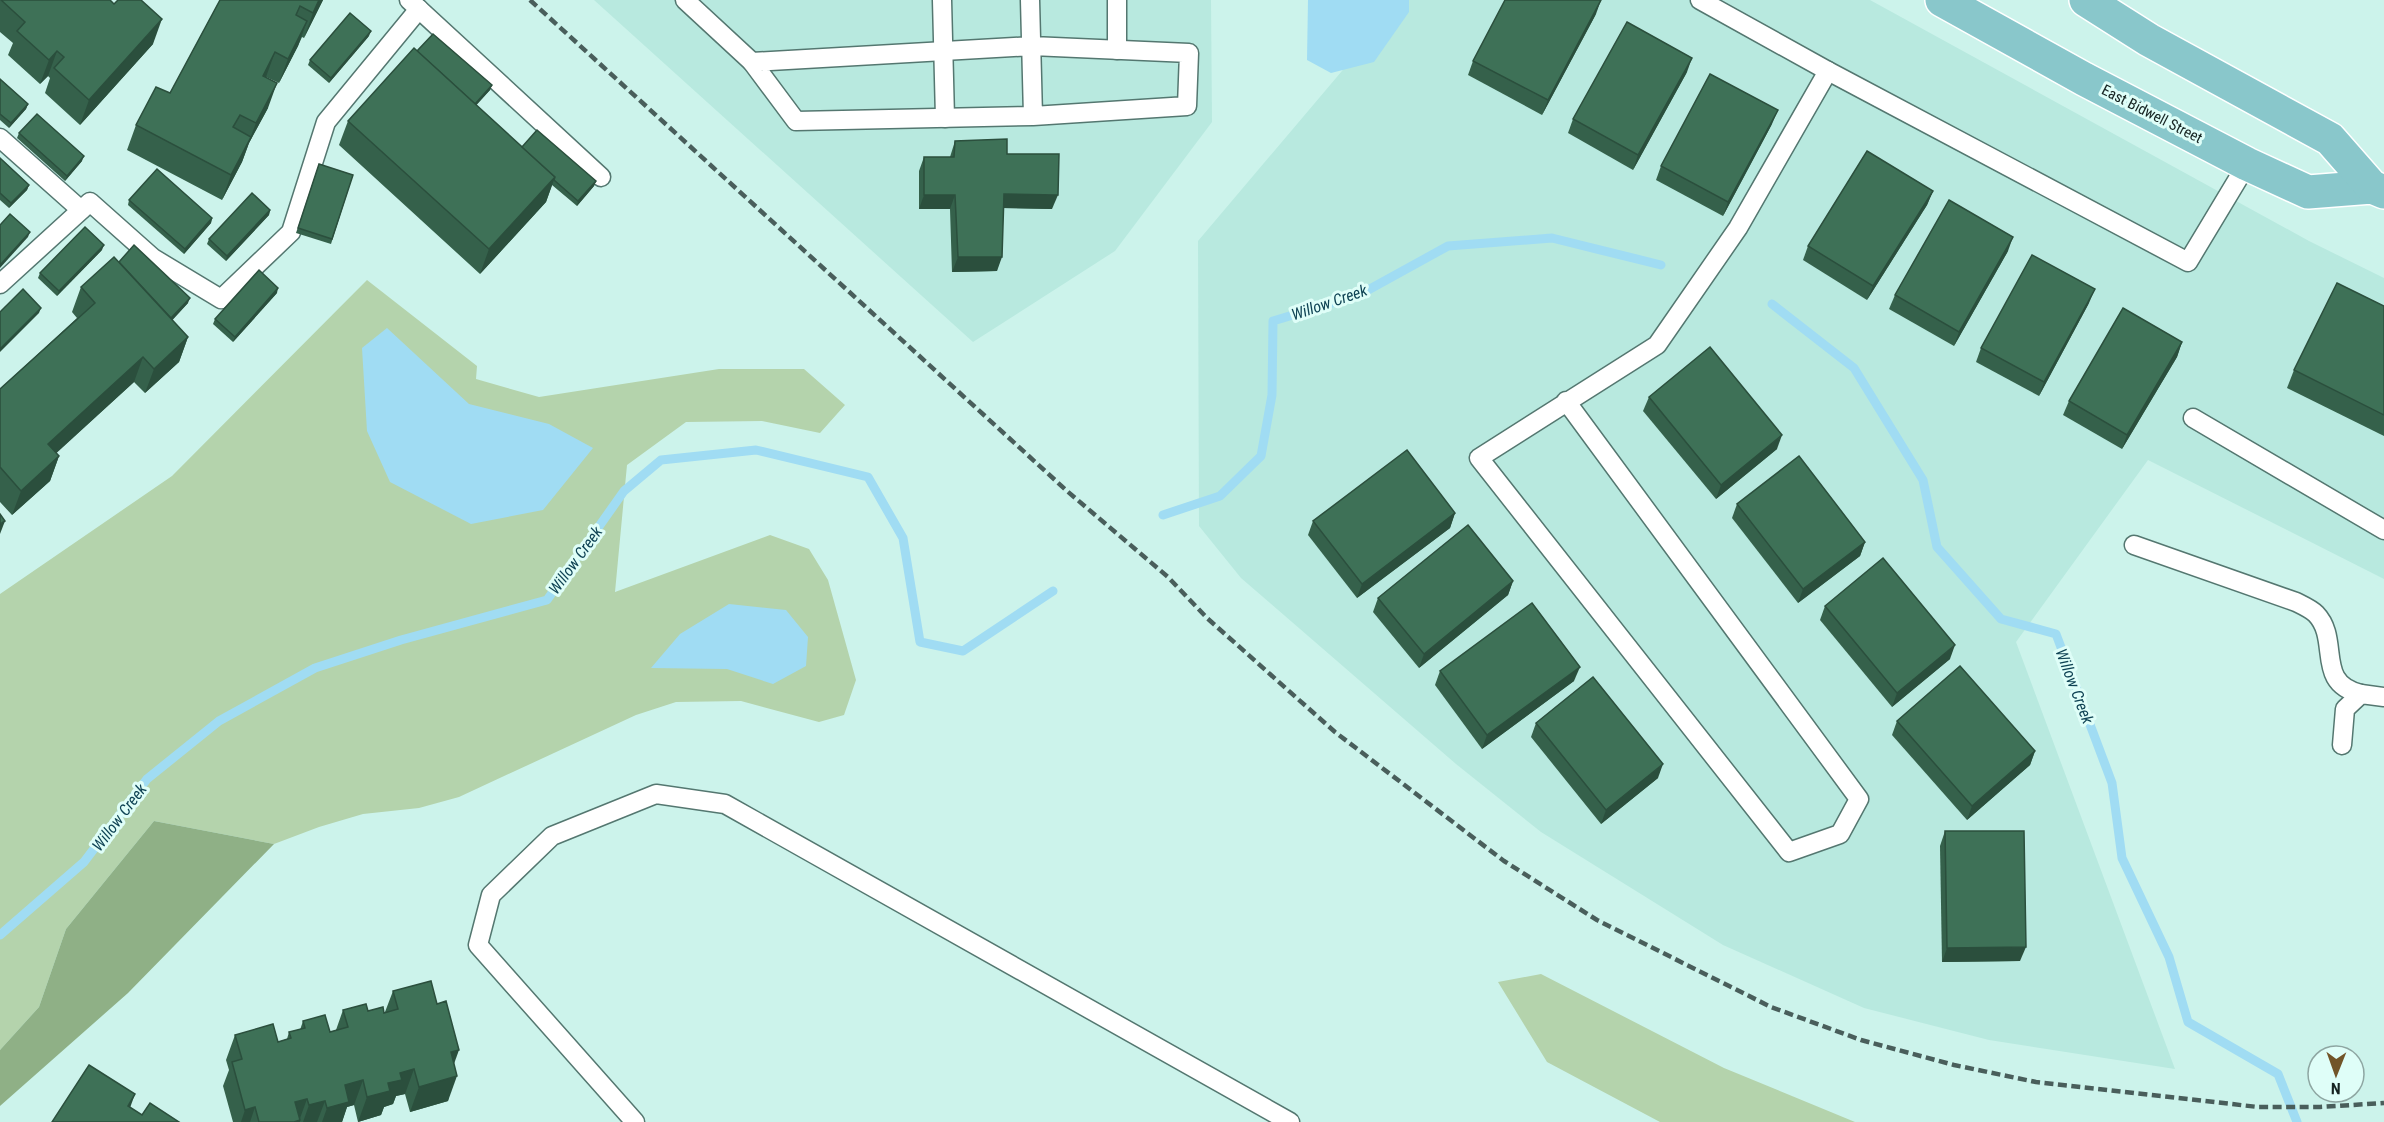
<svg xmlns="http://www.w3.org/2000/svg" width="2384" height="1122" font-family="'Roboto Condensed',sans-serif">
<rect width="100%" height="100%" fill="#ccf3eb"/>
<g fill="#b8e9df">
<polygon points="594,0 1211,0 1212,122 1115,251 973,342"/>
<polygon points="1402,0 1870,0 2309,241 2384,278 2384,579 2148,460 2016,642 2175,1069 1989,1040 1864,1008 1723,945 1541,832 1456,764 1241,578 1199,526 1198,241"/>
</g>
<g fill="#b4d3ac">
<polygon points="367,280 477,366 476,379 539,397 719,369 804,369 845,405 820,433 762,421 686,422 627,465 615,592 770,535 809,549 828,580 856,680 844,715 819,722 741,701 676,702 636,715 459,797 419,808 363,814 319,827 274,844 154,821 66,929 39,1007 0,1050 0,594 172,476"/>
<polygon points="1541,974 1724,1068 1855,1122 1660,1122 1547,1062 1498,982"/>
</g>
<polygon fill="#8fb086" points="154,821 274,844 128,993 0,1106 0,1050 39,1007 66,929"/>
<g fill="#a0dcf3">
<polygon points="1308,0 1409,0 1409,12 1374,62 1331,73 1307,60"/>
<polygon points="387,328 469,404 549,424 593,448 543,510 471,524 390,482 367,431 362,348"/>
<polygon points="729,604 786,610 808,637 806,666 773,684 727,669 651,668 680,634"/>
</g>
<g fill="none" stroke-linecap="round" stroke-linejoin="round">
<g stroke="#a0dcf3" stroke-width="9">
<polyline points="1772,304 1854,368 1923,480 1937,547 2001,619 2056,634 2112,783 2122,858 2169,957 2188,1022 2278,1074 2297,1122"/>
<polyline points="1163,515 1220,496 1261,456 1272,395 1273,321 1359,295 1448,246 1552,238 1661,265"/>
<polyline points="0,935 84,862 147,779 219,721 315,668 401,640 547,600 624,491 661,460 756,450 868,477 903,538 920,642 963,651 1053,591"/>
</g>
<g stroke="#547770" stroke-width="21">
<g id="lane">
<polyline points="409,0 601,177"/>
<polyline points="685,0 752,62"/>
<polyline points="942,0 945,118"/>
<polyline points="1030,0 1033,116 1187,106 1189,53 1032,46 752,62 796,121 1033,116"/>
<polyline points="1700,0 1828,71 2188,262 2247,164"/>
<polyline points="1117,50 1117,0"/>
<polyline points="0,138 81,210"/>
<polyline points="0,284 90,202 153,258 221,299 291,232 326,122 419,9"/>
<polyline points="1566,401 1859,799 1840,834 1789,852 1479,458 1657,345 1738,228 1828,71"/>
<polyline points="2193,418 2384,530"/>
<path d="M2134 545 2296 602C2302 605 2311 609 2316 614 2341 640 2314 683 2361 694"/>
<polyline points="2342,745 2345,709 2361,694 2384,697"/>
<polyline points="635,1122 478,945 491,895 552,836 656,794 725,804 1290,1122"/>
</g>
</g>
<g stroke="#fff" stroke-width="36">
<g id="primary">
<polyline points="1942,0 2084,79 2247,164 2308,192 2372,187 2384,192"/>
<polyline points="2086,0 2149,40 2330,139 2372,187"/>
</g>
</g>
<use href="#lane" stroke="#fff" stroke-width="18"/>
<use href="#primary" stroke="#89c7cb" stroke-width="33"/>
<polyline stroke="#495e5b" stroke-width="4.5" stroke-dasharray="9 4.5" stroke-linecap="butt" points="530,0 1067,491 1168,577 1207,618 1335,732 1504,861 1597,920 1771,1007 1861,1040 1954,1065 2036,1082 2258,1107 2320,1107 2384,1103"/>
</g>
<g fill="#35614b">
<polygon points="0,0 110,0 153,44 80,125 45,93 50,78 48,76 40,84 8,55 13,43 0,32"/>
<polygon points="220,0 323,0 304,38 302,37 298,46 279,83 266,77 268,108 249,143 242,162 222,200 127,150 136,125 170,93"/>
<polygon points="1596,14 1542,115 1468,75 1473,61"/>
<polygon points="369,36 329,83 308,65 310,60"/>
<polygon points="417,51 492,85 490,90 476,105 522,147 596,181 594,186 577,206 552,185 546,202 480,274 339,145 348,121"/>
<polygon points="1687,72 1633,170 1568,133 1573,119"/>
<polygon points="0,79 28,104 26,109 9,128 0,120"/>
<polygon points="1772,124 1723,216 1656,180 1661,166"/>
<polygon points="19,133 82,161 65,181 17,138"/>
<polygon points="955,141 1007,154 1052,209 1004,208 997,271 952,272 950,209 919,209 919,171 924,157 950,157"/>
<polygon points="0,158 29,185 27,190 9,208 0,200"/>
<polygon points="319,164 353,175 331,244 296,233"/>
<polygon points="1933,191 1927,205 1867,300 1803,260 1808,246"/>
<polygon points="129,200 212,218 211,223 184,254 128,205"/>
<polygon points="270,210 269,215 226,261 207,244 209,239"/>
<polygon points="102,250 57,296 38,278 40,273"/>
<polygon points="2008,251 1954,346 1889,309 1895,295"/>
<polygon points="119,262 188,303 172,320 188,337 179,362 145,393 134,382 56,453 59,456 50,481 12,515 0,502 0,389 77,318 72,312 81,287"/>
<polygon points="277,293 233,342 213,324 215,319"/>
<polygon points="2089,303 2039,396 1976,362 1981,348"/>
<polygon points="2384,306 2384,436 2287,388 2294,370"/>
<polygon points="2182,342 2177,357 2122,449 2063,415 2069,401"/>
<polygon points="1649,397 1777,449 1716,499 1643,411"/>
<polygon points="1737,504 1865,542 1860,556 1798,603 1732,518"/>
<polygon points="1455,513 1450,528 1357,598 1308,535 1313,521"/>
<polygon points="1513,581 1508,595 1419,668 1373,612 1378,598"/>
<polygon points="1825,606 1950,659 1892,707 1820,620"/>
<polygon points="1440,671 1574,681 1482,749 1435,685"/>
<polygon points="1897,721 2035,751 2030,765 1967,820 1892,735"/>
<polygon points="1536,723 1658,778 1601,824 1531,737"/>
<polygon points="1945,831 2020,961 1942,962 1940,846"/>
<polygon points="393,991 454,1064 448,1101 410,1112 405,1094 396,1096 393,1104 384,1107 381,1115 358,1122 354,1105 347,1107 342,1122 233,1122 223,1086 229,1070 226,1060 235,1035 278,1042 287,1039 289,1032 300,1030 303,1021 330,1032 336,1030 343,1010 385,1012"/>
</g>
<g fill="#2b4f3d">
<polygon points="319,0 323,0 304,38 313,13"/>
<polygon points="1601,0 1596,14 1542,115 1548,100"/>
<polygon points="162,19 153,44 80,125 89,100"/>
<polygon points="307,21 298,46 279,83 288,59"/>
<polygon points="371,31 369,36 329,83 331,78"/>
<polygon points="57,51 48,76 40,84 49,60"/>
<polygon points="275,52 266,77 254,100 263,76"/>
<polygon points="1692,58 1687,72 1633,170 1638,155"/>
<polygon points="277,83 268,108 249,143 242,162 222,200 231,175 249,141 256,123"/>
<polygon points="492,85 490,90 472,110 473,105"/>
<polygon points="28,104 26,109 9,128 11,123"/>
<polygon points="1778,110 1772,124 1723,216 1728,202"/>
<polygon points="84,156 82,161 65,181 67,176"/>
<polygon points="555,177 546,202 480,274 489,249"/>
<polygon points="596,181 594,186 577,206 578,201"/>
<polygon points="29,185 27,190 9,208 11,203"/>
<polygon points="1933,191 1927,205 1867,300 1873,286"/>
<polygon points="1004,194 1058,195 1052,209 999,208"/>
<polygon points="924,195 955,195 950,209 919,209"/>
<polygon points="270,210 269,215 226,261 227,256"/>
<polygon points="212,218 211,223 184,254 185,249"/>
<polygon points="30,232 28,237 0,268 0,265"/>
<polygon points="2013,237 2008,251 1954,346 1959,332"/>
<polygon points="104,245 102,250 57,296 59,291"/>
<polygon points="958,257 1002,257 997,271 952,272"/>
<polygon points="278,288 277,293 233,342 235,337"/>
<polygon points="2095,289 2089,303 2039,396 2044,382"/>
<polygon points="190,298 188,303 167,326 169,321"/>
<polygon points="41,308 39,313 0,352 0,349"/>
<polygon points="188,337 179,362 145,393 154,369"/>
<polygon points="2182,342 2177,357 2122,449 2127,435"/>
<polygon points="143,357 134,382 39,469 48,444"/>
<polygon points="1782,435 1777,449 1716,499 1721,485"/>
<polygon points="59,456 50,481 12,515 21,491"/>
<polygon points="1455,513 1450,528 1357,598 1362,584"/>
<polygon points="5,521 0,534 0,524"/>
<polygon points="1865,542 1860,556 1798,603 1803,589"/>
<polygon points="1513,581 1508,595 1419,668 1424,654"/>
<polygon points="1955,645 1950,659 1892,707 1897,693"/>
<polygon points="1580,667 1574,681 1482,749 1487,735"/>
<polygon points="2035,751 2030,765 1967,820 1972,806"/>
<polygon points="1663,764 1658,778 1601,824 1606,810"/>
<polygon points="2026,947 2020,961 1942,962 1947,948"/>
<polygon points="459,1050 450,1075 451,1052"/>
<polygon points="414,1069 405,1094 396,1096 393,1104 384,1107 381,1115 358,1122 367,1097 388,1083 400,1073"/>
<polygon points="457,1076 448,1101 410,1112 419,1087"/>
<polygon points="363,1080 354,1105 347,1107 342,1122 322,1122 327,1108 345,1085"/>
<polygon points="135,1094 126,1119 128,1106"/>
<polygon points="307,1099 299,1121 300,1120 300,1122 288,1122 295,1102"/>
<polygon points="325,1101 317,1122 303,1122 309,1105"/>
<polygon points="255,1107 250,1122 241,1122 245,1110"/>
</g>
<g fill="#3e7157" stroke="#2b4f3d" stroke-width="1.5">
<polygon points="1,0 110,0 114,4 118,0 141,0 162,19 89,100 54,68 64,57 57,51 49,60 17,31 25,22"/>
<polygon points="220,0 319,0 313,13 300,6 296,15 307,21 288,59 275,52 263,76 277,83 256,123 240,115 233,127 251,137 231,175 136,125 156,87 170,93"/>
<polygon points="1505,0 1601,0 1548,100 1473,61"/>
<polygon points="350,13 371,31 331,78 310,60"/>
<polygon points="1627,22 1692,58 1638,155 1573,119"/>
<polygon points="433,34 492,85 475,104 417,51"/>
<polygon points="414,48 555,177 489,249 348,121"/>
<polygon points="1710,74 1778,110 1728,202 1661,166"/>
<polygon points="0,79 28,104 11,123 0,114"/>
<polygon points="37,114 84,156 67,176 19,133"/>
<polygon points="537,130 596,181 578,201 554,180 555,177 522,147"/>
<polygon points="1007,139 1007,154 1059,154 1058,195 1004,194 1002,257 958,257 955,195 924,195 924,157 954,157 955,141"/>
<polygon points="1867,151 1933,191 1873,286 1808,246"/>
<polygon points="0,158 29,185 11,203 0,193"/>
<polygon points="319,164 353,175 332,239 298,228"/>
<polygon points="157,169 212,218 185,249 129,200"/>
<polygon points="252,193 270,210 227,256 209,239"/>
<polygon points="1949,200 2013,237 1959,332 1895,295"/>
<polygon points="10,214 30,232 0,265 0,225"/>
<polygon points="85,227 104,245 59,291 40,273"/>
<polygon points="134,245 190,298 171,318 119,262"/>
<polygon points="2032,255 2095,289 2044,382 1981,348"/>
<polygon points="114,257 188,337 154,369 143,357 48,444 59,456 21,491 0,467 0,389 95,303 81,287"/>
<polygon points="259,270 278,288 235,337 215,319"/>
<polygon points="2337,283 2384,306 2384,415 2294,370"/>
<polygon points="23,289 41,308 0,349 0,312"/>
<polygon points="2123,308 2182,342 2127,435 2069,401"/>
<polygon points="1710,347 1782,435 1721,485 1649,397"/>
<polygon points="1407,450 1455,513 1362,584 1313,521"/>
<polygon points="1799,456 1865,542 1803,589 1737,504"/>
<polygon points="0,514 5,521 0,524"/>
<polygon points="1468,525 1513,581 1424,654 1378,598"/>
<polygon points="1883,558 1955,645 1897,693 1825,606"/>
<polygon points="1532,603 1580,667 1487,735 1440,671"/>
<polygon points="1960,666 2035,751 1972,806 1897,721"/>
<polygon points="1593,677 1663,764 1606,810 1536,723"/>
<polygon points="1945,831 2024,831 2026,947 1947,948"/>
<polygon points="431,981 437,1004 446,1001 459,1050 451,1052 457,1076 419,1087 414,1069 400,1073 402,1080 388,1083 390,1091 367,1097 363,1080 345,1085 349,1102 327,1108 325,1101 309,1105 307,1099 295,1102 300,1120 294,1122 259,1122 255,1107 245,1110 232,1062 242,1059 235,1035 273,1024 278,1042 291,1038 289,1032 305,1028 303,1021 325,1015 330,1032 348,1027 343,1010 366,1004 368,1011 383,1007 384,1013 398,1009 393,991"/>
<polygon points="89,1065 135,1094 128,1106 142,1115 150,1103 179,1122 52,1122"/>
</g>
<g text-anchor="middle" stroke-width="6" stroke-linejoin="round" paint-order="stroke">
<g font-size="15" fill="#152321" stroke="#dffef8">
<text transform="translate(2152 114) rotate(27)" y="5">East Bidwell Street</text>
</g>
<g font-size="16" font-style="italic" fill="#0f4354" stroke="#dffef8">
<text transform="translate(1329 302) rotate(-19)" y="6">Willow Creek</text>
<text transform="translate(575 560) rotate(-54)" y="6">Willow Creek</text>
<text transform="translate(2075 686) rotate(69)" y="6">Willow Creek</text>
<text transform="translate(119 817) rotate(-53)" y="6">Willow Creek</text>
</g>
</g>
<g transform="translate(2336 1074) rotate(181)"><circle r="28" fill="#dffef8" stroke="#8ea6a2" stroke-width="1.5"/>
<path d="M0-4.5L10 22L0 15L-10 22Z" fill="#725529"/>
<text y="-9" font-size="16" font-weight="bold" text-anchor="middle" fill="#152321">N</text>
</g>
</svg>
